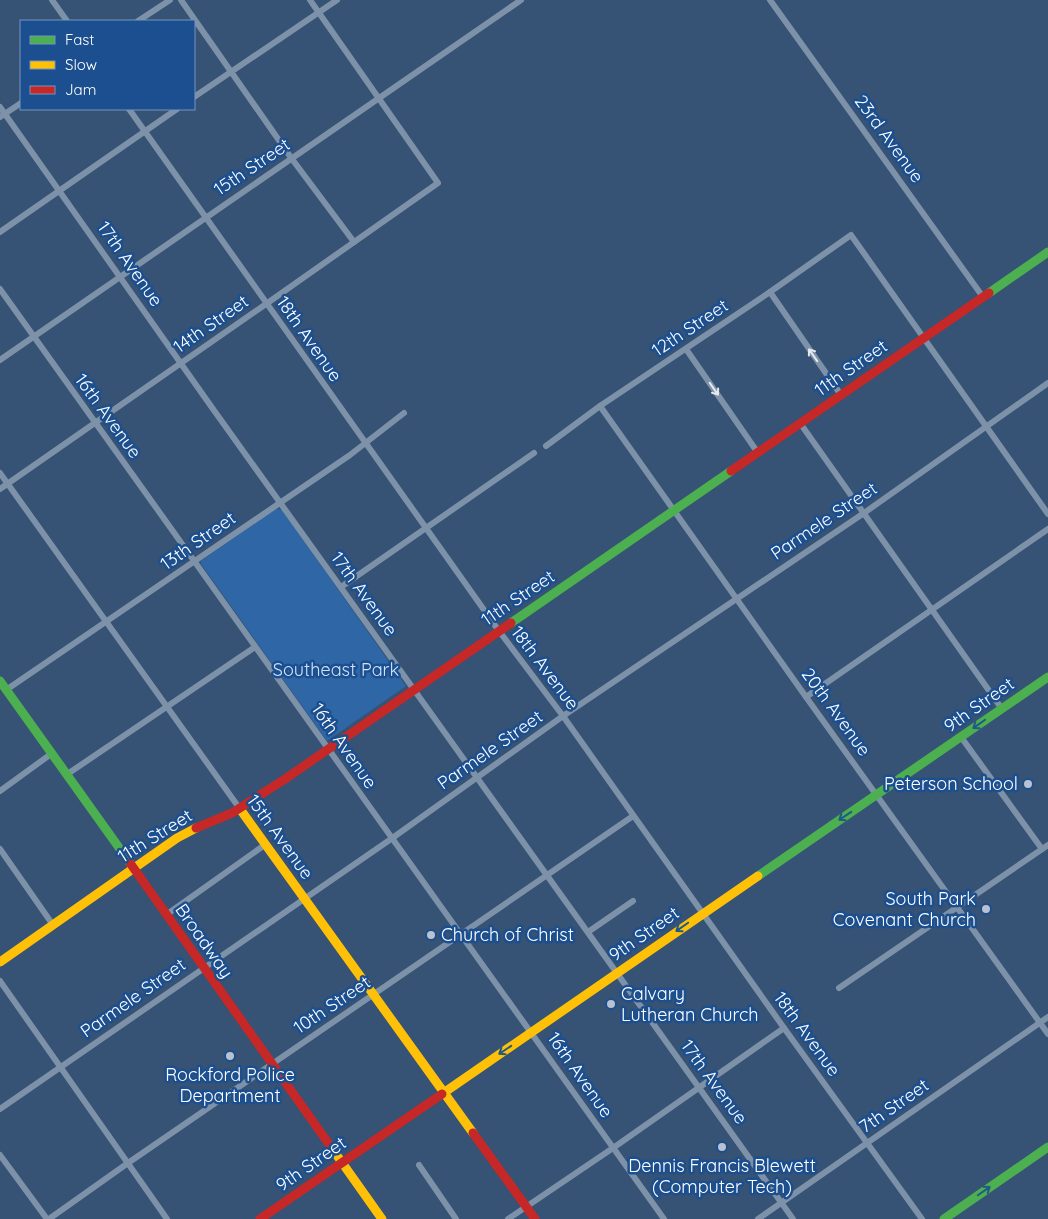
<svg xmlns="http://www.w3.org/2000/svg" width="1048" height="1219" font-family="Quicksand,sans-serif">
<rect width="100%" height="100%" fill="#365274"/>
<polygon fill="#2f66a5" points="278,509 282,510 406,686 327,741 201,564 201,561 274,510"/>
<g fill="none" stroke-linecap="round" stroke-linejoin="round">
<g stroke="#7d92a8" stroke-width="6">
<polyline points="52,0 67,21"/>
<polyline points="181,0 292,159 354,242"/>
<polyline points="770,0 983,297"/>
<polyline points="138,21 170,0"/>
<polyline points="194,97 337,0"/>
<polyline points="0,107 213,409 793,1219"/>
<polyline points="129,109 499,631 563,716 784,1028 922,1219"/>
<polyline points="0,117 21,103"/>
<polyline points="0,232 177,109"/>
<polyline points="0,289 664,1219"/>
<polyline points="770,292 841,395"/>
<polyline points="686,349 758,453"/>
<polyline points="0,360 521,0"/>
<polyline points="600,406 806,697 1048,1034"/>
<polyline points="800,423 1002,709"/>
<polyline points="546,446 600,406 770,292 851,235 1048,514"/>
<polyline points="0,473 240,809"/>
<polyline points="0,489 266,304 438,183 310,0"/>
<polyline points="341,587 534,453"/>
<polyline points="6,690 350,455 404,413"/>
<polyline points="806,697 1048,529"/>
<polyline points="961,737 1042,849"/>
<polyline points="66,775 255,647"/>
<polyline points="0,791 51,754"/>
<polyline points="0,849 53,925"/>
<polyline points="166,915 266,844"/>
<polyline points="588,932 633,901"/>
<polyline points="0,981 167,1219"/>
<polyline points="839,988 1048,845"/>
<polyline points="0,1109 391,839 563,716 864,513 1048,383"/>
<polyline points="0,1155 47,1219"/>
<polyline points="419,1165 456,1219"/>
<polyline points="49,1219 128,1163 633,816"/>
<polyline points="508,1219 613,1148 784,1028"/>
<polyline points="758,1219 1048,1017"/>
</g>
<g stroke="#4caf50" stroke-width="9">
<polyline points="989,293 1048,252"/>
<polyline points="511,623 731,471"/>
<polyline points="0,681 130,863"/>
<polyline points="758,876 1048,677"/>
<polyline points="944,1219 1048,1147"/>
</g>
<g stroke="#ffc107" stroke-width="9">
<polyline points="240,809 473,1133"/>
<polyline points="0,962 177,838 196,828"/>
<polyline points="442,1094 758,876"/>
<polyline points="331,1147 382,1219"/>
</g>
<g stroke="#c62828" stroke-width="9">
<polyline points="731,471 989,293"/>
<polyline points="196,828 232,813 285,779 511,623"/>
<polyline points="130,863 331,1147"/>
<polyline points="473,1133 535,1219"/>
<polyline points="260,1219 442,1094"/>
</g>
</g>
<defs><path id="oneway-shaft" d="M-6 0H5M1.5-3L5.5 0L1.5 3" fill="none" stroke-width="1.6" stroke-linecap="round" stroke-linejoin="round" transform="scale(1.25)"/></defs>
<g stroke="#e5e9ee">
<use href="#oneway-shaft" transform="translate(813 355) rotate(-125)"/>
<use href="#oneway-shaft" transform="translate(714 389) rotate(55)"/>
</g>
<g stroke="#205989">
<use href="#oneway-shaft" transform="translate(979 724) rotate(145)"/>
<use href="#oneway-shaft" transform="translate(845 816) rotate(146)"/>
<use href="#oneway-shaft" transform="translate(682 927) rotate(145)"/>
<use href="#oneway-shaft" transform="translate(505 1050) rotate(146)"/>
<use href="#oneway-shaft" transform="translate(984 1191) rotate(-35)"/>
</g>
<g fill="#b9c2ce" stroke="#1b4f8f" stroke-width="2">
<circle cx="1028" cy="784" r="5"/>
<circle cx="986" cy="909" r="5"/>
<circle cx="431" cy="935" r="5"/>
<circle cx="611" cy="1004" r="5"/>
<circle cx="230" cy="1056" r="5"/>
<circle cx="722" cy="1147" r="5"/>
</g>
<g text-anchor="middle" stroke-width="5" stroke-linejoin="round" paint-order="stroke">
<g font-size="18" fill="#fff" stroke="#1b4f8f">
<text transform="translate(889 139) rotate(54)" y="6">23rd Avenue</text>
<text transform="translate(252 167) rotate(-34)" y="6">15th Street</text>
<text transform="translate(130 264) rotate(55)" y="6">17th Avenue</text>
<text transform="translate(211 324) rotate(-35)" y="6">14th Street</text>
<text transform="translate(690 328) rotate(-34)" y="6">12th Street</text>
<text transform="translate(309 339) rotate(55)" y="6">18th Avenue</text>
<text transform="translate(851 368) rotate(-35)" y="6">11th Street</text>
<text transform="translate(108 416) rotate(54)" y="6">16th Avenue</text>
<text transform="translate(824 521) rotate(-34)" y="6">Parmele Street</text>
<text transform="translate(198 541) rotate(-35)" y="6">13th Street</text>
<text transform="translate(364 594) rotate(54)" y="6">17th Avenue</text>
<text transform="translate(518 598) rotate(-34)" y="6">11th Street</text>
<text transform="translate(545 668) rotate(53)" y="6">18th Avenue</text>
<text transform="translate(979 705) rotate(-35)" y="6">9th Street</text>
<text transform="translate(836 712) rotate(54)" y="6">20th Avenue</text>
<text transform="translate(344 746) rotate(55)" y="6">16th Avenue</text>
<text transform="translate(490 750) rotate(-35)" y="6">Parmele Street</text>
<text transform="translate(155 836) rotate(-32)" y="6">11th Street</text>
<text transform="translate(280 837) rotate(54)" y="6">15th Avenue</text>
<text transform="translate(644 934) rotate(-35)" y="6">9th Street</text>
<text transform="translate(204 941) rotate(55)" y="6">Broadway</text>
<text transform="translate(133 998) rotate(-35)" y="6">Parmele Street</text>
<text transform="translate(332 1005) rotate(-34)" y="6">10th Street</text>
<text transform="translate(807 1034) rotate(54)" y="6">18th Avenue</text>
<text transform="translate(580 1075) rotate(55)" y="6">16th Avenue</text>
<text transform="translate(714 1082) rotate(54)" y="6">17th Avenue</text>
<text transform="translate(894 1106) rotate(-35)" y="6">7th Street</text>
<text transform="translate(311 1164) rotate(-35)" y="6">9th Street</text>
</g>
<g font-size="18" fill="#cfe3fa" stroke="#1b4f8f">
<text x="336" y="676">Southeast Park</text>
</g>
<g font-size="18" fill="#fff" stroke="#1b4f8f" text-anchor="end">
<text x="1018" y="790">Peterson School</text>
<text x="976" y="905">South Park<tspan x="976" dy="21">Covenant Church</tspan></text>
<text x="441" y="941" text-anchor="start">Church of Christ</text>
<text x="621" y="1000" text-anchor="start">Calvary<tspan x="621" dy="21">Lutheran Church</tspan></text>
<text x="230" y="1081" text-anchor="middle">Rockford Police<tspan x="230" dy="21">Department</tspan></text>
<text x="722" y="1172" text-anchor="middle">Dennis Francis Blewett<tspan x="722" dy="21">(Computer Tech)</tspan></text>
</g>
</g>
<rect x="20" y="20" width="175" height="90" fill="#1b4f8f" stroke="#7695bc"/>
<rect x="30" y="36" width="25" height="8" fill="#4caf50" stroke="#7695bc"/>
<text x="65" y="45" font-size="15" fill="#ffffff">Fast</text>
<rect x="30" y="61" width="25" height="8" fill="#ffc107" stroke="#7695bc"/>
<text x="65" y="70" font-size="15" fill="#ffffff">Slow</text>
<rect x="30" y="86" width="25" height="8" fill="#c62828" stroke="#7695bc"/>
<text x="65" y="95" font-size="15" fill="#ffffff">Jam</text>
</svg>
